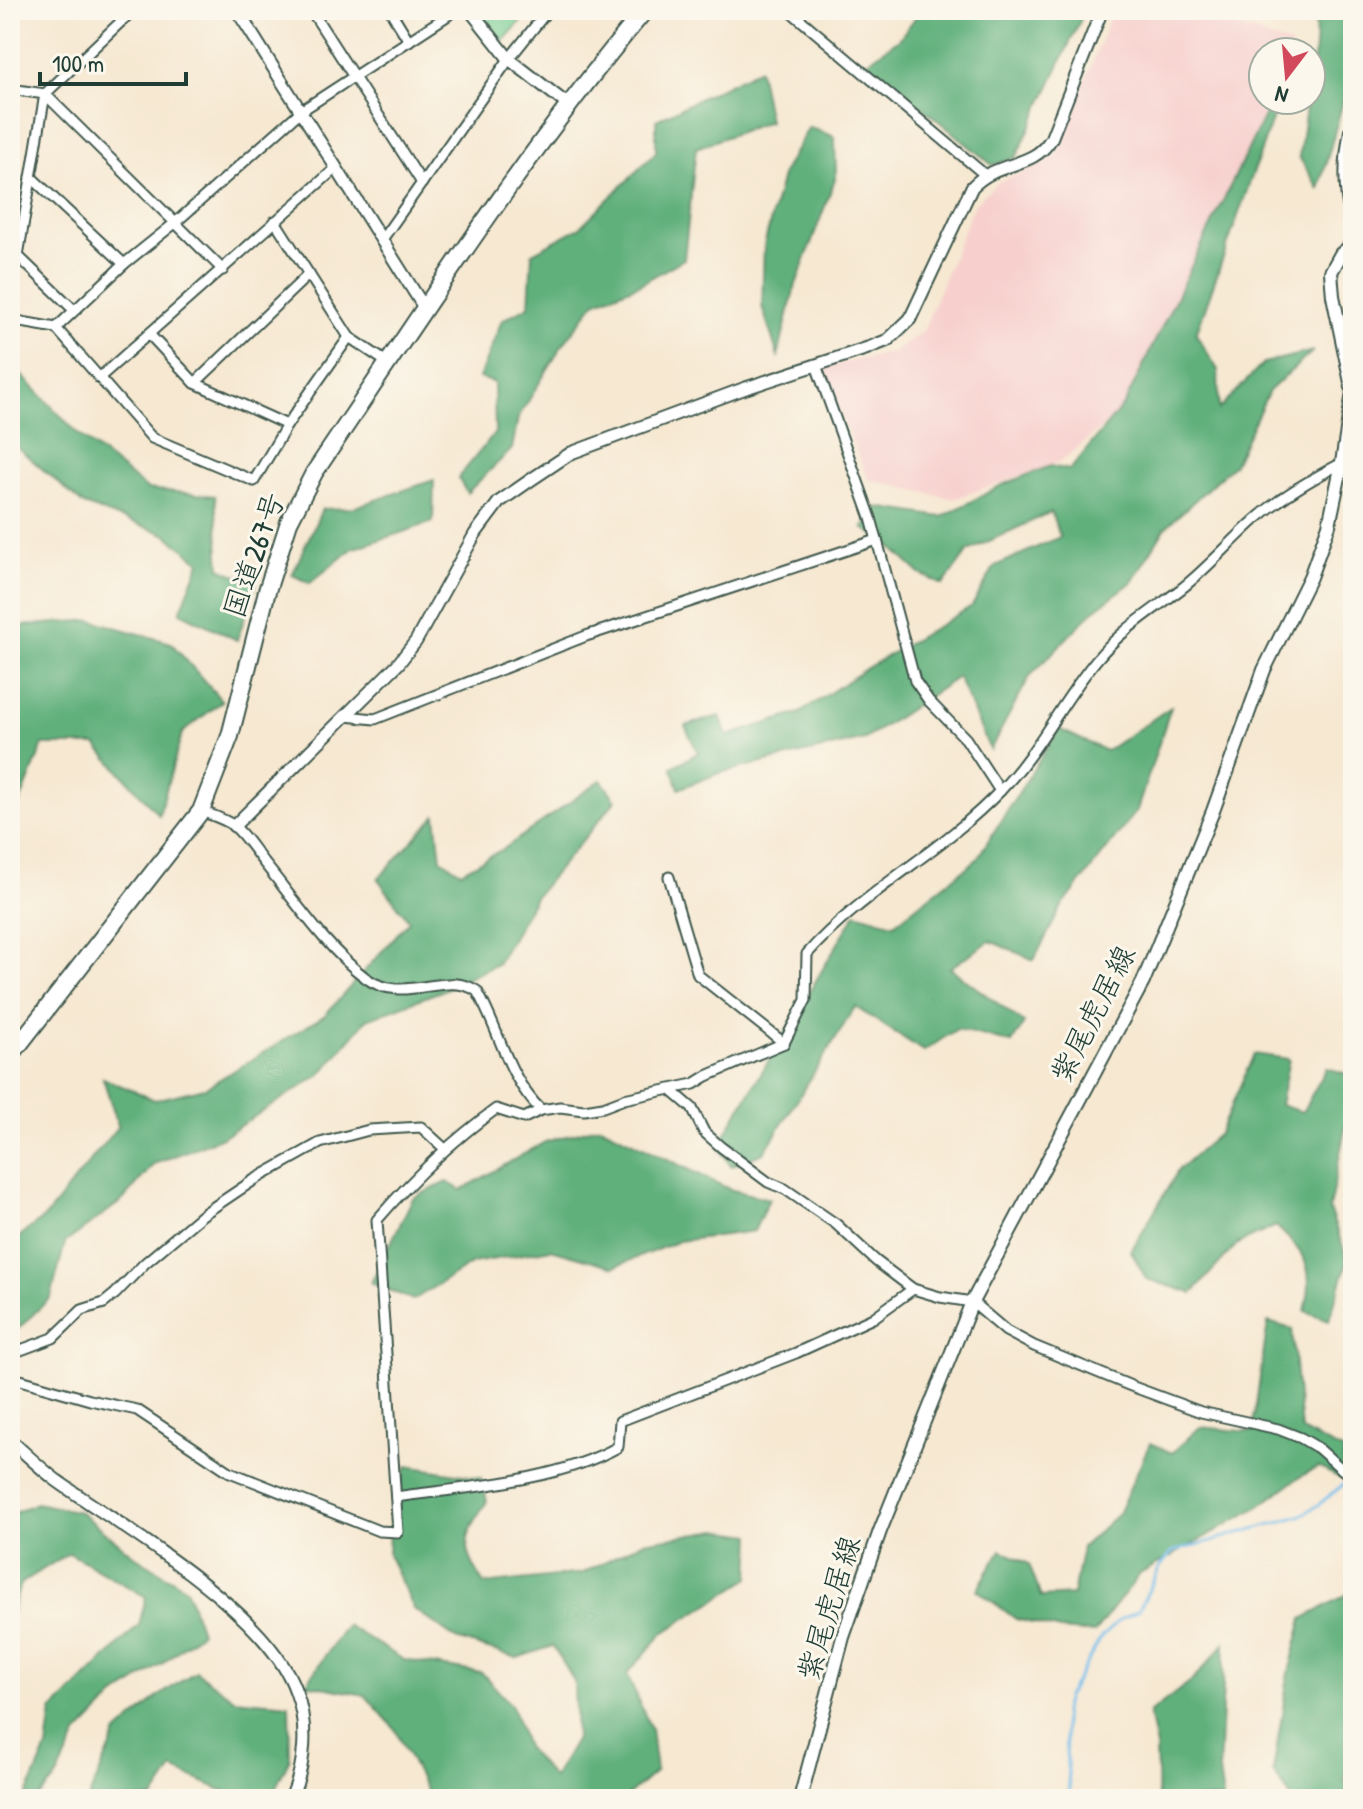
<svg xmlns="http://www.w3.org/2000/svg" width="1363" height="1809" font-family="'Patrick Hand','Klee One',sans-serif">
<rect width="100%" height="100%" fill="#fbf7ec"/>
<filter id="ink" filterUnits="userSpaceOnUse"><feTurbulence type="fractalNoise" baseFrequency=".0125" numOctaves="2"/><feDisplacementMap in="SourceGraphic" scale="16" xChannelSelector="R" yChannelSelector="G"/><feConvolveMatrix kernelMatrix="1 2 1 2 8 2 1 2 1" color-interpolation-filters="sRGB"/></filter>
<filter id="wash" filterUnits="userSpaceOnUse"><feTurbulence type="fractalNoise" baseFrequency=".006" numOctaves="4" result="noise"/><feDisplacementMap in="SourceGraphic" scale="32" xChannelSelector="R" yChannelSelector="G"/><feGaussianBlur stdDeviation="1.8" result="paint"/><feColorMatrix in="noise" values="0 0 0 0 0 0 0 0 0 0 0 0 0 0 0 0 0 1.4 0 .05"/><feComposite in="paint" operator="in"/></filter>
<g filter="url(#wash)">
<rect width="100%" height="100%" fill="#f6e8d1"/>
<polygon fill="#f7d0ce" points="1113,10 1189,10 1292,45 1289,52 1263,52 1263,100 1269,100 1206,252 1132,402 1062,461 954,499 869,480 820,368 894,352 923,331 974,204 998,182 1055,158"/>
<polygon fill="#76cd91" stroke="#4a8562" stroke-width="2" points="477,10 531,10 503,41"/>
<g fill="#60b07b" stroke="#407658" stroke-width="2">
<polygon points="921,10 1085,10 1016,158 992,165 867,62 899,39"/>
<path d="M1314 10H1353L1350 76 1319 189 1299 157 1307 100H1311C1311 69 1319 40 1314 10Z"/>
<polygon points="759,69 769,121 696,148 684,259 640,284 595,302 560,349 518,418 512,449 467,493 458,478 495,433 494,383 479,378 502,320 529,306 532,253 579,228 656,152 656,120"/>
<polygon points="1272,100 1279,100 1196,334 1218,370 1219,409 1264,363 1313,351 1269,391 1234,464 1165,528 1132,582 1093,611 1030,676 990,750 958,677 865,739 719,773 679,789 672,767 698,753 685,726 720,716 727,736 800,713 865,669 972,606 995,566 1060,537 1051,512 968,551 943,585 920,574 883,540 863,528 877,507 942,517 1002,485 1050,466 1070,470 1125,403"/>
<polygon points="809,127 835,137 836,176 794,290 778,356 762,306 764,246 783,172"/>
<polygon points="10,363 79,435 147,489 215,496 220,568 256,584 237,640 180,612 200,562 165,534 84,505 10,441"/>
<polygon points="434,480 433,522 352,549 310,583 292,575 322,509 352,508"/>
<polygon points="91,620 171,643 222,701 182,733 159,815 96,745 43,745 10,827 10,627"/>
<polygon points="1171,707 1137,810 1061,908 1034,960 990,941 950,968 1024,1023 1012,1043 957,1029 924,1051 855,1007 764,1153 731,1166 718,1146 856,913 894,924 976,860 1059,729 1106,751"/>
<polygon points="601,780 616,800 535,897 497,964 441,991 367,1019 320,1075 222,1137 154,1164 123,1200 65,1243 51,1297 10,1337 10,1235 16,1239 46,1216 118,1126 103,1078 155,1100 205,1088 325,1015 409,921 378,879 436,815 441,859 461,872 505,848"/>
<path d="M1254 1054 1289 1059 1280 1105 1302 1112 1327 1068 1353 1076V1090L1329 1209 1348 1260 1329 1320 1305 1311C1315 1269 1307 1255 1276 1226L1237 1244 1192 1293 1146 1279 1131 1251 1179 1169 1219 1134Z"/>
<polygon points="600,1126 729,1189 769,1199 754,1231 679,1241 614,1267 551,1249 473,1263 413,1300 371,1283 413,1198 447,1182 461,1190 545,1142"/>
<polygon points="1268,1322 1292,1329 1301,1430 1344,1451 1340,1478 1318,1467 1298,1478 1258,1507 1140,1574 1094,1633 1060,1630 1016,1619 977,1590 1001,1550 1029,1564 1041,1597 1073,1595 1082,1547 1118,1514 1150,1443 1172,1453 1200,1427 1252,1432"/>
<path d="M407 1466 481 1478 487 1501C462 1541 461 1544 484 1584L583 1573 643 1542 718 1530 752 1535 750 1578 663 1633 627 1674 651 1729 656 1771 624 1799H428L429 1796 395 1729 365 1695 306 1684 346 1625 404 1660 482 1673 512 1706 526 1747 553 1778 576 1739 574 1681 553 1646 517 1658 456 1639 414 1609 388 1554 390 1510Z"/>
<polygon points="36,1503 80,1512 136,1557 186,1588 201,1632 162,1664 114,1697 77,1735 57,1777 37,1799 25,1799 47,1748 52,1711 139,1625 146,1597 69,1553 20,1584 10,1619 10,1515"/>
<polygon points="1353,1591 1353,1751 1344,1781 1353,1786 1353,1799 1292,1799 1273,1772 1288,1676 1303,1619"/>
<polygon points="1225,1643 1219,1771 1223,1799 1158,1799 1156,1747 1149,1713 1195,1678"/>
<polygon points="196,1671 234,1699 289,1704 290,1758 271,1797 229,1793 173,1769 153,1799 88,1799 117,1733 159,1696"/>
</g>
<g fill="none" stroke-linecap="round" stroke-linejoin="round">
<polyline stroke="#72bceb" stroke-width="3" points="1070,1799 1063,1712 1067,1697 1102,1636 1121,1619 1139,1610 1160,1567 1172,1552 1300,1516 1318,1505 1349,1480"/>
</g>
</g>
<g filter="url(#ink)">
<g fill="none" stroke-linecap="round" stroke-linejoin="round">
<g stroke="#3f574c" stroke-width="13">
<g id="minor">
<polyline points="311,10 422,183"/>
<polyline points="390,10 409,41"/>
<polyline points="789,10 984,174"/>
<polyline points="10,89 45,94 223,270"/>
<polyline points="31,177 124,264"/>
<polyline points="275,221 349,337 388,363"/>
<polyline points="381,241 509,59 548,10"/>
<polyline points="10,254 18,256 74,310"/>
<polyline points="18,256 45,94 130,13 128,10"/>
<polyline points="10,320 56,328 152,438 254,481 287,425 349,337"/>
<polyline points="56,328 124,264 175,223 301,111 456,10"/>
<polyline points="149,334 195,383 287,425"/>
<polyline points="816,365 871,518 915,681 929,701 966,739 1000,791"/>
<polyline points="99,378 336,168"/>
<polyline points="195,383 309,274"/>
<polyline points="345,716 375,719 586,636 877,540"/>
<path d="M201 811C211 815 225 819 234 826 245 835 255 852 265 864 296 902 326 948 366 978 404 1006 446 969 477 991 500 1031 507 1077 541 1110L560 1107 584 1110 603 1107 624 1099 694 1084 707 1076 784 1043 806 1000 807 954C864 890 942 852 1001 790 1039 751 1062 701 1097 659 1121 630 1152 611 1181 589 1208 568 1230 542 1256 519 1282 496 1312 479 1342 463"/>
<polyline points="669,877 698,975 784,1043"/>
<polyline points="671,1090 692,1108 704,1132 721,1147 768,1182 785,1189 836,1224 876,1261 913,1289 940,1297 972,1302 1006,1331 1034,1346 1131,1386 1201,1412 1278,1429 1301,1438 1318,1448 1353,1479"/>
<polyline points="10,1354 53,1338 82,1310 104,1303 115,1294 145,1263 202,1215 254,1180 320,1143 369,1130 421,1127 445,1149"/>
<path d="M10 1377 90 1400 137 1410 230 1472 379 1531 398 1532 377 1220C414 1177 450 1142 496 1109L524 1118 541 1110"/>
<path d="M396 1497C467 1487 554 1482 618 1447L620 1421 796 1353 873 1318 913 1289"/>
</g>
</g>
<g stroke="#3f574c" stroke-width="15">
<g id="tertiary">
<polyline points="237,10 425,309"/>
<polyline points="470,10 509,59 568,105"/>
<path d="M234 826 398 664 416 641 475 534 499 502 532 479 571 453 743 389 868 348 888 340 910 319 972 187C999 159 1032 170 1051 139L1102 10"/>
<path d="M10 1440C25 1453 40 1468 56 1480 124 1529 269 1612 296 1692 309 1727 305 1765 291 1799"/>
</g>
</g>
<g stroke="#3f574c" stroke-width="16">
<polyline id="secondary" points="800,1799 843,1637 880,1531 972,1302 1143,982 1213,811 1264,670 1310,577 1329,525 1342,463 1353,392 1333,296 1331,272 1341,254 1353,244"/>
</g>
<g stroke="#3f574c" stroke-width="20">
<g id="trunk">
<path d="M1353 131C1347 160 1346 185 1353 213"/>
<path d="M10 1056 201 811 230 736 267 591 289 522 314 473C420 316 523 155 645 10"/>
</g>
</g>
<use href="#minor" stroke="#fff" stroke-width="9"/>
<use href="#tertiary" stroke="#fff" stroke-width="11"/>
<use href="#secondary" stroke="#fff" stroke-width="12"/>
<use href="#trunk" stroke="#fff" stroke-width="16"/>
</g>
</g>
<g text-anchor="middle" stroke-width="6" stroke-linejoin="round" paint-order="stroke">
<g font-size="30" fill="#1f3d34" stroke="#fbf7ec">
<text transform="translate(254 555) rotate(-71)" y="10">国道267号</text>
<text transform="translate(1093 1014) rotate(-63)" y="10">紫尾虎居線</text>
<text transform="translate(829 1608) rotate(-73)" y="10">紫尾虎居線</text>
</g>
</g>
<rect width="1363" height="1809" fill="none" stroke="#fbf7ec" stroke-width="40"/>
<g transform="translate(1287 76) rotate(196)"><circle r="38" fill="#fbf7ec" stroke="#a3ada2" stroke-width="2"/>
<path d="M0-6L14 30L0 20L-14 30Z" fill="#d1495b"/>
<text y="-12" font-size="22" font-weight="bold" text-anchor="middle" fill="#1f3d34">N</text>
</g>
<path d="M40 72v12h146v-12" fill="none" stroke="#1f3d34" stroke-width="4"/>
<text x="52" y="72" font-size="24" fill="#1f3d34" stroke="#fbf7ec" stroke-width="6" paint-order="stroke">100 m</text>
</svg>
